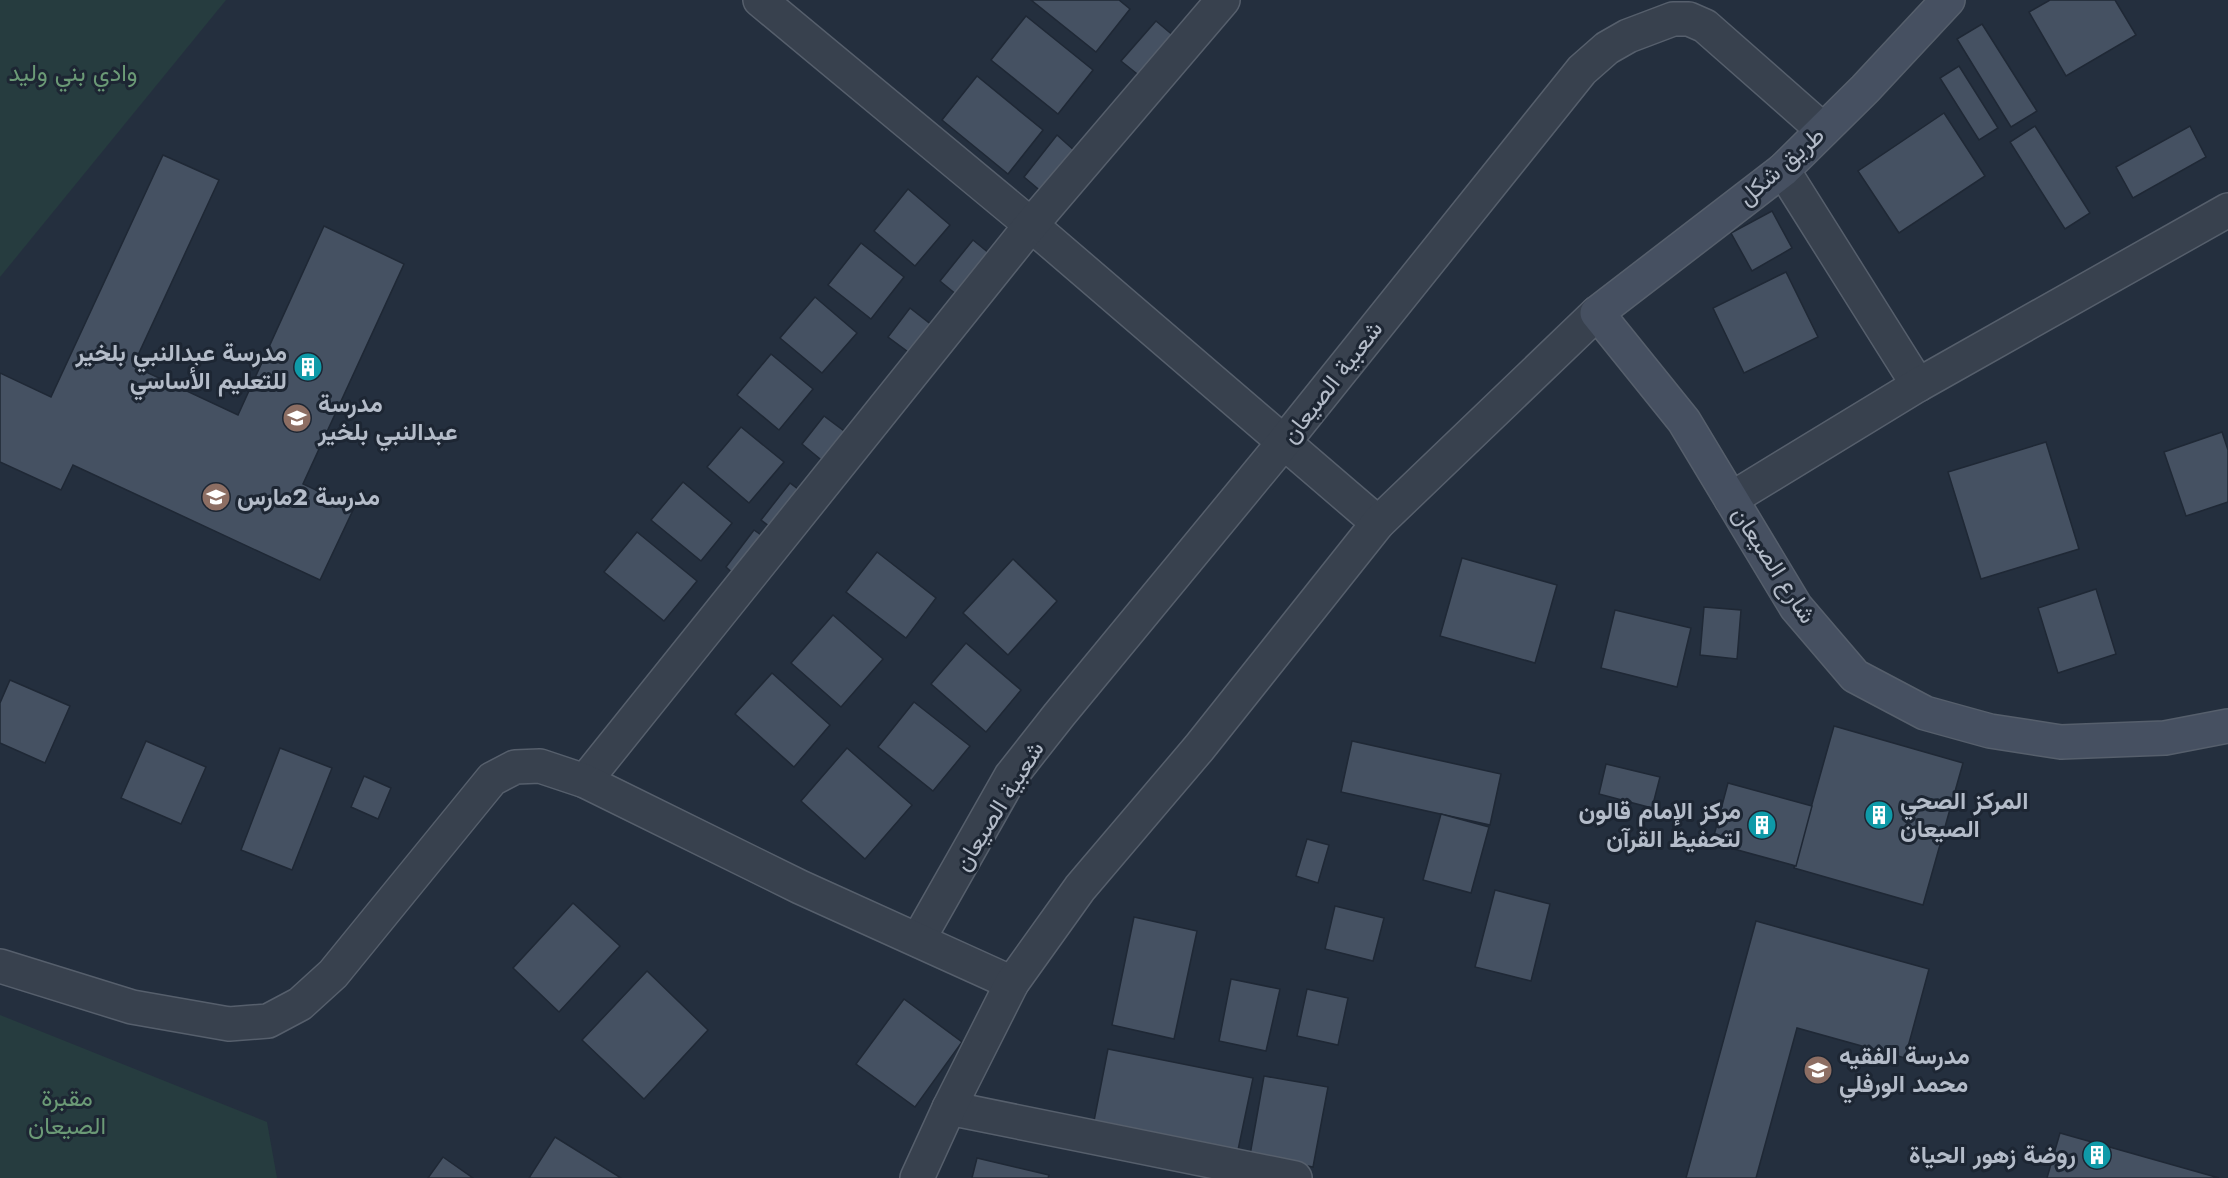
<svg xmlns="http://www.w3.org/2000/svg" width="2228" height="1178" font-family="Jost,Vazirmatn,sans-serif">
<rect width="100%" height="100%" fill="#242f3e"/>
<g fill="#263c3f">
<polygon points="0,0 226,0 0,277"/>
<polygon points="0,1015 267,1122 277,1178 0,1178"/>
</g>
<g fill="#455162" stroke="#1f2835" stroke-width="1.5">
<polygon points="1031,0 1119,0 1130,9 1096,52"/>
<polygon points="2050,0 2115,0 2136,35 2066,76 2029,12"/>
<polygon points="1026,16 1093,70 1058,114 991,60"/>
<polygon points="1156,21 1175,37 1141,77 1121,61"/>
<polygon points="1982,24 2037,111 2011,127 1957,39"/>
<polygon points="1959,66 1998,128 1979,140 1940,78"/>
<polygon points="977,76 1043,130 1008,174 942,120"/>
<polygon points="1944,113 1985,176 1899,233 1858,171"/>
<polygon points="2035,126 2090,213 2065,229 2010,142"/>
<polygon points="2190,126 2206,157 2133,198 2116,167"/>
<polygon points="1057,135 1076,152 1043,193 1024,177"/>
<polygon points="163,155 219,180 133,366 238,415 324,226 404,264 303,484 354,508 320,580 73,465 61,490 0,462 0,373 51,397"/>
<polygon points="908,189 950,225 915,266 874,231"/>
<polygon points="1772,211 1792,248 1752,271 1731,233"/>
<polygon points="973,240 990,254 957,295 940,281"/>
<polygon points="861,243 904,277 871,319 828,285"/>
<polygon points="1786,272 1818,337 1744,373 1713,308"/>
<polygon points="815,297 857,333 822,373 780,338"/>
<polygon points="910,308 933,326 911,354 888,337"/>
<polygon points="771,354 813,389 779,430 737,395"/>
<polygon points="824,416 848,434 825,463 802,444"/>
<polygon points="741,427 784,462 749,503 707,467"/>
<polygon points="2222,432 2228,450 2228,502 2186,516 2164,452"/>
<polygon points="2046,442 2079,549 1981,579 1948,472"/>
<polygon points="683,482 732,523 701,561 651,520"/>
<polygon points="790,483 803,493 774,530 761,520"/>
<polygon points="754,530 768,540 738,578 726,567"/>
<polygon points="637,532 697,581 664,621 604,572"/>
<polygon points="877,552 936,598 906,638 846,592"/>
<polygon points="1462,558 1557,585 1535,663 1440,636"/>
<polygon points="1013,559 1057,601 1008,655 963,613"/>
<polygon points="2096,589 2116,654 2058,673 2038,608"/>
<polygon points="1704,607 1741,610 1737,659 1700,655"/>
<polygon points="1615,610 1691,628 1677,687 1601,668"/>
<polygon points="833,615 883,659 841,707 791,663"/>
<polygon points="966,643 1021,690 986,732 931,684"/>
<polygon points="772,673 830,725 794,767 735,714"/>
<polygon points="10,680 70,706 45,763 0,743 0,703"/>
<polygon points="914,702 970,746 933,791 878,747"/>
<polygon points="1834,726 1963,763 1923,905 1794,868"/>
<polygon points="146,741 206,767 181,824 121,798"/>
<polygon points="1352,741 1501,774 1490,825 1341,792"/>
<polygon points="280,748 332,768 292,870 241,850"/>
<polygon points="847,748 912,805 865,859 801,801"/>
<polygon points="1606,764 1660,777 1652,808 1599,794"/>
<polygon points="364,776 391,788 378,819 351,807"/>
<polygon points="1728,783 1812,806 1796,866 1712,843"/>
<polygon points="1441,814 1489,827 1471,893 1423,880"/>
<polygon points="1307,839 1329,845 1318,883 1296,876"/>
<polygon points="1495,890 1550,904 1531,981 1475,967"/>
<polygon points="573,903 620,946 559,1012 513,968"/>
<polygon points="1335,906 1384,918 1373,961 1325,949"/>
<polygon points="1134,917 1197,931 1174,1039 1112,1025"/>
<polygon points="1756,921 1929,969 1905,1058 1797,1028 1756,1178 1686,1178"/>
<polygon points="647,971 708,1030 644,1099 582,1040"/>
<polygon points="1231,979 1280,989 1266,1051 1219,1041"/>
<polygon points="1307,989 1348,998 1338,1045 1297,1036"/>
<polygon points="904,999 962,1042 915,1107 856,1064"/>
<polygon points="1108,1049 1253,1078 1238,1150 1094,1121"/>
<polygon points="1264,1076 1328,1087 1313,1167 1250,1155"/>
<polygon points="2060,1133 2219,1178 2047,1178"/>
<polygon points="555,1137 621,1178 529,1178"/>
<polygon points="443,1157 473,1178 428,1178"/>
<polygon points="977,1158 1049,1175 1048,1178 972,1178"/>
</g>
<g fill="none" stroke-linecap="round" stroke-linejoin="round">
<g stroke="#565f6c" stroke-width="36">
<g id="minor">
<polyline points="760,0 1031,225 1378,523"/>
<polyline points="1783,170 1918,385"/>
<polyline points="1731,499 1918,385 2228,210"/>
<polyline points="585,781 1031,225 1223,0"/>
<polyline points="918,940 1011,776 1059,715 1284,442 1582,70 1607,48 1628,36 1673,19 1689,19 1705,26 1823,130"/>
<polyline points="0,966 132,1007 229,1024 268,1021 300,1004 333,974 492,779 515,767 540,766 585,781 800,887 1012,983"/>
<polyline points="949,1108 1295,1178"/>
<polyline points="917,1178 949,1108 1012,983 1080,888 1199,748 1378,523 1597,313"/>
</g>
</g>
<g stroke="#565f6c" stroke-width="36">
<polyline id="secondary" points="1948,0 1865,89 1783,170 1597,313 1684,421 1796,607 1855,676 1925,713 1990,731 2061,742 2165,738 2228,726"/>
</g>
<use href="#minor" stroke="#38414e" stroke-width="33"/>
<use href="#secondary" stroke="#465061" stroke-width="33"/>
</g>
<defs>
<g id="building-disc" transform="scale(1.5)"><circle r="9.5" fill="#0f9aa8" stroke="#1d2633"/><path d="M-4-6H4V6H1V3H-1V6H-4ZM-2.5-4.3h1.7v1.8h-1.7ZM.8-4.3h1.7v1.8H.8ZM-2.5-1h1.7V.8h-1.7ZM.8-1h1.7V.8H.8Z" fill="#fff"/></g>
<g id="school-disc" transform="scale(1.5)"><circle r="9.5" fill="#8d6e63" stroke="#1d2633"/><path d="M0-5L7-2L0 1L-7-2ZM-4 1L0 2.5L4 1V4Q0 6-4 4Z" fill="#fff"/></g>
</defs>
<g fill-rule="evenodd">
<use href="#building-disc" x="308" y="367"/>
<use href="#school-disc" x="297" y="418"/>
<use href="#school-disc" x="216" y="497"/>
<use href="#building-disc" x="1879" y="815"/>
<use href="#building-disc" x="1762" y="825"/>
<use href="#school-disc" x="1818" y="1070"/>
<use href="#building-disc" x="2097" y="1155"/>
</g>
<g text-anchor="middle" stroke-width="6" stroke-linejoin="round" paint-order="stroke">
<g font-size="24" fill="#6b9a76" stroke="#1d2633">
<text x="73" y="81">وادي بني وليد</text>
<text x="67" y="1106">مقبرة<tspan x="67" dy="28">الصيعان</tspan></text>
</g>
<g font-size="24" fill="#b4bcc9" stroke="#1d2633">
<text transform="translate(1781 166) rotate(-41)" y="8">طريق شكل</text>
<text transform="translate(1332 382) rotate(-52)" y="8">شعبية الصيعان</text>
<text transform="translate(1774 565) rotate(57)" y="8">شارع الصيعان</text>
<text transform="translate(999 806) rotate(-58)" y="8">شعبية الصيعان</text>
</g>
<g font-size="24" font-weight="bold" fill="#b4bcc9" stroke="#1d2633" text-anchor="start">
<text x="287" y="361" text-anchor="end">مدرسة عبدالنبي بلخير<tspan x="287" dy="28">للتعليم الأساسي</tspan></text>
<text x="318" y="412">مدرسة<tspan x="318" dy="28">عبدالنبي بلخير</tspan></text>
<text x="237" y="505">مدرسة 2مارس</text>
<text x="1900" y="809">المركز الصحي<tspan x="1900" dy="28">الصيعان</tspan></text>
<text x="1741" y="819" text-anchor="end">مركز الإمام قالون<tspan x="1741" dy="28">لتحفيظ القرآن</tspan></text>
<text x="1839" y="1064">مدرسة الفقيه<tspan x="1839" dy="28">محمد الورفلي</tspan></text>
<text x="2076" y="1163" text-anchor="end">روضة زهور الحياة</text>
</g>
</g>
</svg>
